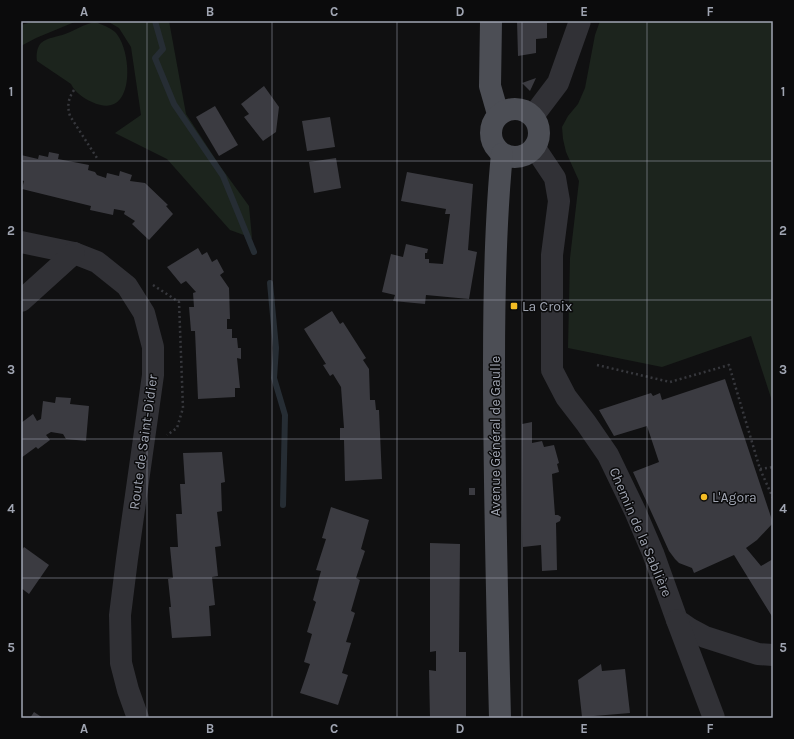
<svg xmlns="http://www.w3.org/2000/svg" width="794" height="739" font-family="Karla,sans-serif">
<rect width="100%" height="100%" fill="#101011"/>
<g fill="#1c241d">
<polygon points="35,21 77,21 36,38 21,46 21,25"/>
<polygon points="107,21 169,21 186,114 220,166 249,206 252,238 230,230 167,159 115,133 141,115 131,47 119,28"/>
<polygon points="600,21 773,21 773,404 751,336 662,367 568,348 570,258 579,181 566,152 563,139 562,127 568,116 578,104 585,88 595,35"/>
<path d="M95 22C103 25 109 27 115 32 133 50 136 123 92 102 83 98 75 92 71 84L37 61C36 55 37 47 41 43 48 37 58 37 65 34 76 30 84 24 95 22Z"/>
</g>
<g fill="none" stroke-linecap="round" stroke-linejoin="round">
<g stroke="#262d34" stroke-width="6">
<polyline points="155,21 163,49 155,58 174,104 223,176 254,252"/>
<polyline points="270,283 276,348 274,378 285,415 283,505"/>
</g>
</g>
<g fill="#3b3b41">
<polygon points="517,21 553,21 553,22 547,23 547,38 536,39 536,53 518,56"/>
<polygon points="536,78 530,91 522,83"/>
<polygon points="264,86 279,107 276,132 263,141 244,117 249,114 241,104"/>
<polygon points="215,106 238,145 219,156 196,117"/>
<polygon points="330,117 335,147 307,151 302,121"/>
<polygon points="49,152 59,154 58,159 89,165 88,170 95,172 97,175 106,178 107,173 119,176 120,171 132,175 130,181 145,183 168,205 166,206 173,214 149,240 132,224 135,221 124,214 125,211 114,209 113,215 90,210 91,206 22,189 24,181 21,180 21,155 38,159 39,155 48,157"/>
<polygon points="336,158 341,188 314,193 309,162"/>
<polygon points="407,172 473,184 468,250 477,252 469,299 426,295 425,304 393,301 395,295 382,292 391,254 403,257 406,244 428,249 427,253 425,253 425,259 429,259 429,263 443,264 450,214 445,214 446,209 401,201"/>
<polygon points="198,248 202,255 207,252 212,262 217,259 224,272 220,275 229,288 230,319 227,319 227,329 232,329 232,338 237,338 238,348 241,348 241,359 237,358 240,388 235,388 235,397 198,399 195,331 191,331 189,307 194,307 193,293 196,292 186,281 181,284 167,267"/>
<polygon points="332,311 340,324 343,322 366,358 363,360 369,369 370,400 375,400 376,410 379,410 382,479 345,481 344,440 340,440 340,428 344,428 341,387 333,374 330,376 323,365 326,364 304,329"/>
<polygon points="725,379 773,523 757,540 746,548 761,566 773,559 773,618 734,555 694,573 692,568 679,563 675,559 669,551 633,472 659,462 647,426 614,436 599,410 651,393 653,396 660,393 662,400"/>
<polygon points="56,397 71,398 70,404 89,406 86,441 66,439 63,434 51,432 46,435 50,440 38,449 36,447 21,458 21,423 33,414 37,421 41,419 43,401 55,403"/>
<polygon points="532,422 532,443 542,441 544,447 554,445 559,463 557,464 559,472 552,474 555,515 558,515 561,517 560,521 556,523 557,570 542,571 541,545 523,547 522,424"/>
<polygon points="222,452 225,482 221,483 222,511 217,512 221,546 215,547 218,576 212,577 215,605 209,606 211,636 172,638 169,607 171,607 168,579 173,578 170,547 178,547 176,514 182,514 180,484 185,484 183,453"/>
<rect x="469" y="488" width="6" height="7"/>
<polygon points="331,507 369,520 361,549 365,551 356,578 360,580 351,611 355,613 346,642 351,643 342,673 348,675 338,705 300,693 310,664 304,662 312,634 307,632 316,602 313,600 321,571 316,570 326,539 322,538"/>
<polygon points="430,543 460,544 459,652 466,652 466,718 430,718 429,670 436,671 436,651 430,652"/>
<polygon points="24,547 49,565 29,594 21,588 21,552"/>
<polygon points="601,664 602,671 625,669 630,713 582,717 578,680"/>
<polygon points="34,712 43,718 30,718"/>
</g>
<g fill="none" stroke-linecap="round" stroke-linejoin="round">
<g stroke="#37383d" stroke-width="2.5" stroke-dasharray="2 3" stroke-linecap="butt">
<path d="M74 90C68 99 67 106 70 116L97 158"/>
<polyline points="153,285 179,302 183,408 177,428 167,435"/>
<polyline points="597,365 670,382 729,365 760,469 773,498"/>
<polyline points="760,469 773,467"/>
</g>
<g stroke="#313136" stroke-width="22">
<polyline points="533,116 558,83 580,21"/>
<polyline points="535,148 555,178 559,201 552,255 552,370 566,397 586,423 608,455 635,511 653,553 677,620 690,629 705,637 758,654 773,655"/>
<polyline points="21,242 74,253 97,262 127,286 144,313 153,347 153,375 127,559 120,615 121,663 128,690 138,718"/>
<polyline points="21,301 74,253"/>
<polyline points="677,620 714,718"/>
</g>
<g stroke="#4c4e55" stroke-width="22">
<polyline points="491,21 490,86 498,114"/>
<circle cx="515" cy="133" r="24"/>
<path d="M500 718C497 600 494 483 494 365 494 295 495 224 502 154"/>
</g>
</g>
<path fill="none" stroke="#a0a5b2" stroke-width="1" stroke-opacity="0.55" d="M147 21V718M272 21V718M397 21V718M522 21V718M647 21V718M21 161H773M21 300H773M21 439H773M21 578H773"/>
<g fill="#f4bc24" stroke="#0b0b0c" stroke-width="1.5">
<rect x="510" y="302" width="8" height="8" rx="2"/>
<circle cx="704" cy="497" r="4"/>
</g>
<g text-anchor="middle" stroke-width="3" stroke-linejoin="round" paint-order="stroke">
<g font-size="14" fill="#a0a5b2" stroke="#0b0b0c" text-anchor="start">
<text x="522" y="311">La Croix</text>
<text x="712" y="502">L'Agora</text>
</g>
<g font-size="14" fill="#a0a5b2" stroke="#0b0b0c">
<text transform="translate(495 436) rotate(-90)" y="5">Avenue Général de Gaulle</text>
<text transform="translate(143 442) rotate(-82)" y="5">Route de Saint-Didier</text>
<text transform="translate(641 532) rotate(67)" y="5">Chemin de la Sablière</text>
</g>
</g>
<rect width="794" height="739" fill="none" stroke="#0b0b0c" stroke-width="44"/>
<rect x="22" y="22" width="750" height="695" fill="none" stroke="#a0a5b2" stroke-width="1.5"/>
<g font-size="13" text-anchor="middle" font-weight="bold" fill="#a0a5b2">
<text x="84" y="16">A</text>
<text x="210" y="16">B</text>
<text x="334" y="16">C</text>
<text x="460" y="16">D</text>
<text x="584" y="16">E</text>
<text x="710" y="16">F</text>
<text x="11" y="96">1</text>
<text x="783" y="96">1</text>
<text x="11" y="235">2</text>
<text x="783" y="235">2</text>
<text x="11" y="374">3</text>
<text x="783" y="374">3</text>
<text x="11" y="513">4</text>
<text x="783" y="513">4</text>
<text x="11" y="652">5</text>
<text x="783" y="652">5</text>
<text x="84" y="733">A</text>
<text x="210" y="733">B</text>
<text x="334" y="733">C</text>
<text x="460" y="733">D</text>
<text x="584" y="733">E</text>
<text x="710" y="733">F</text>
</g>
</svg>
